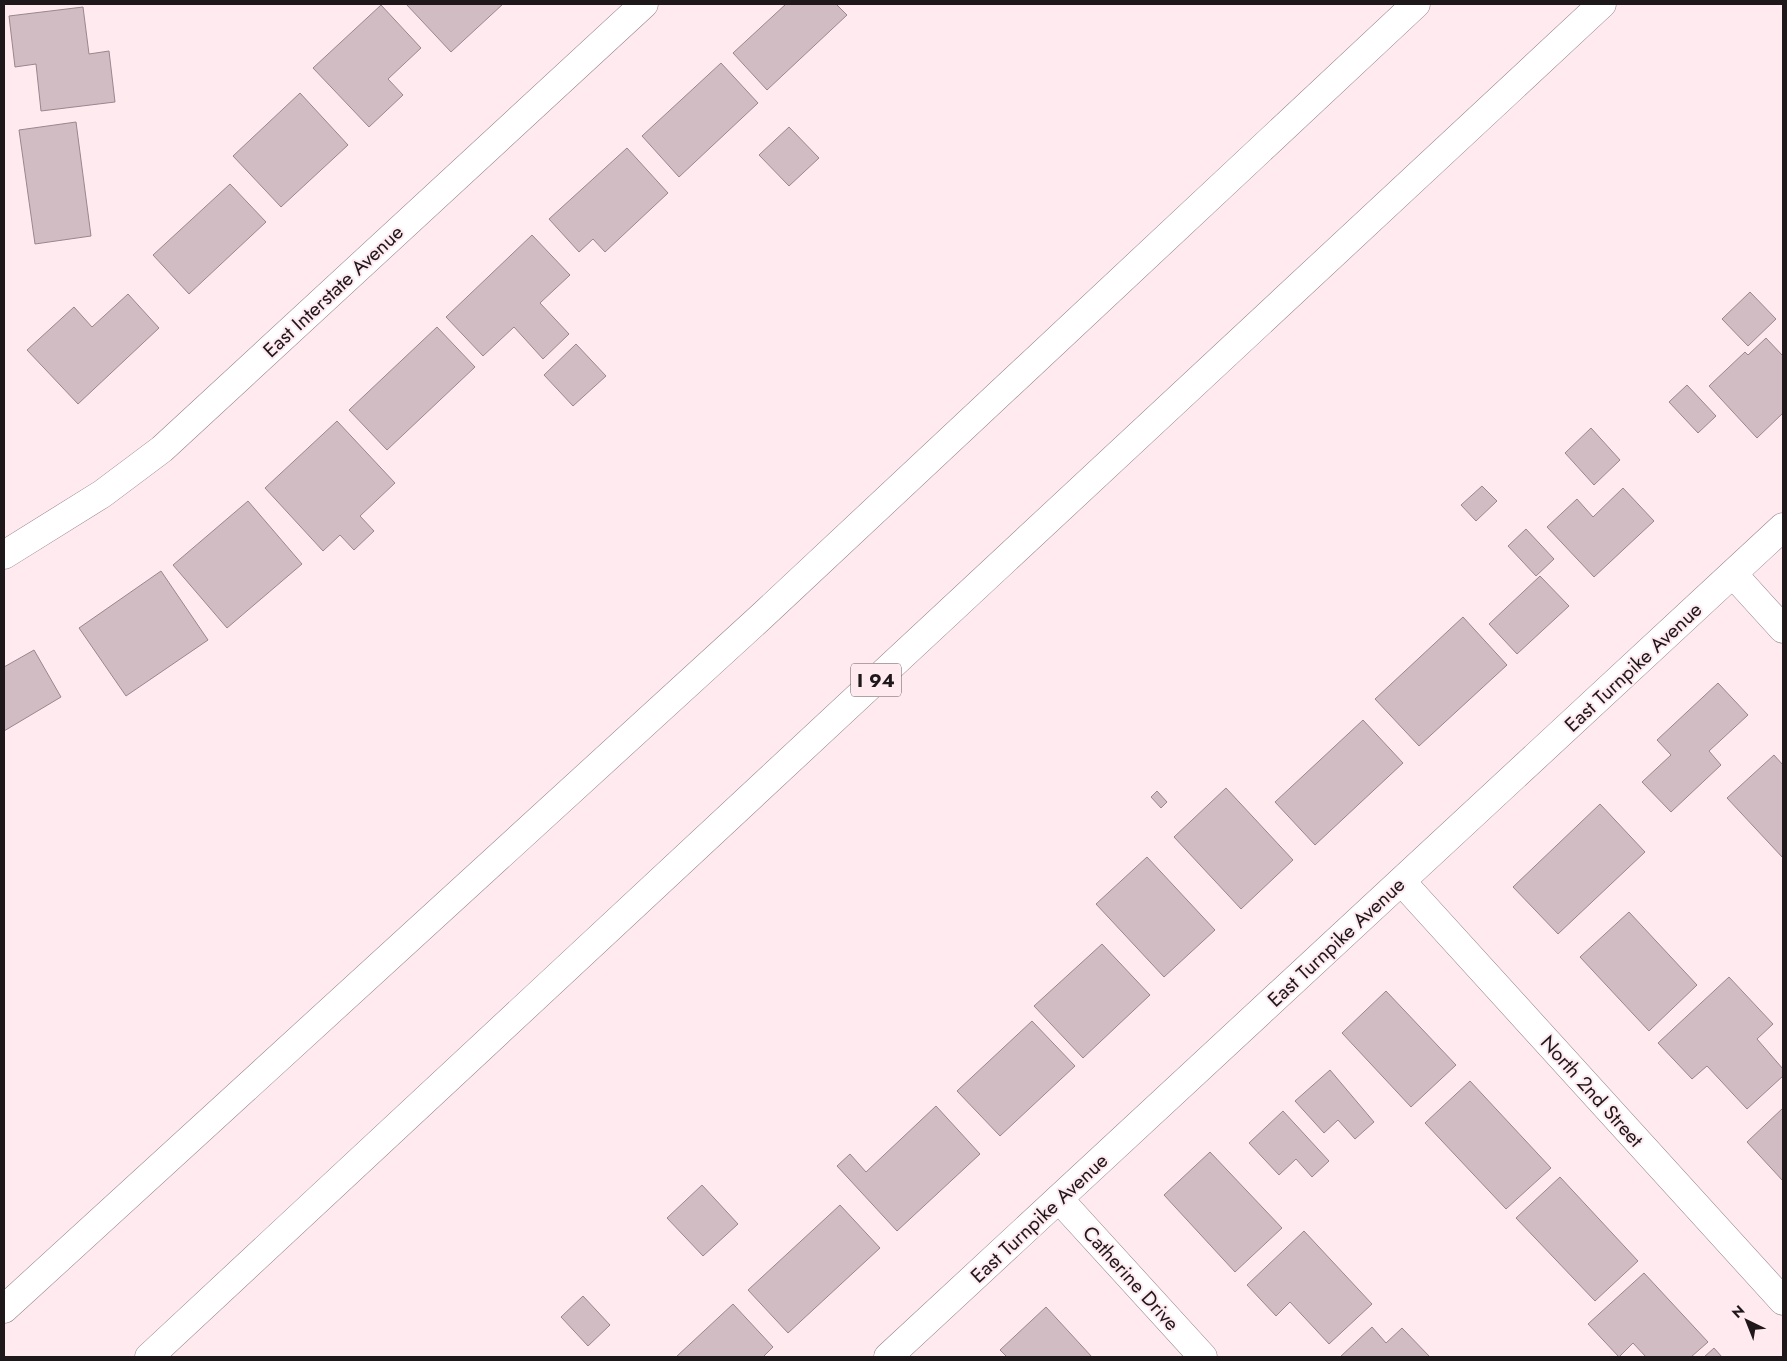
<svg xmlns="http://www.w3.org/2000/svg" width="1787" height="1361" font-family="Jost,sans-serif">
<rect width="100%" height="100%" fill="#ffeaf0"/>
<g fill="#d0bcc2" stroke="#9a878d">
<polygon points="406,4 503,4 451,52"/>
<polygon points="786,4 836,4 847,15 767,90 733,53"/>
<polygon points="381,5 421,48 388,79 403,95 369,127 313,68"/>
<polygon points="83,7 89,54 109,51 115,102 41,111 36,64 15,67 9,16"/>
<polygon points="721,63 758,103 679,177 642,136"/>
<polygon points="300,93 348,145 281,207 233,156"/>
<polygon points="76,122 91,236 35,244 19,130"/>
<polygon points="789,127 819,158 789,186 759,155"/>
<polygon points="627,148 668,193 605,252 593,239 579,252 549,219"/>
<polygon points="230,184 266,222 189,294 153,255"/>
<polygon points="532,235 570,275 540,303 569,334 543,359 514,327 483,356 446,317"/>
<polygon points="1750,292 1776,319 1748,346 1722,319"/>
<polygon points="128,294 159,328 78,404 27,350 74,307 92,327"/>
<polygon points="437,327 475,367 387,450 349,410"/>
<polygon points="1766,338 1783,356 1783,413 1757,438 1709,386 1745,352 1748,355"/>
<polygon points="576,344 606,376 573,406 544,375"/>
<polygon points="1687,385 1716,416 1698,433 1669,402"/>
<polygon points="337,421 395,483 360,516 374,531 354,550 340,535 323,551 265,488"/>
<polygon points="1591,428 1620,460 1594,485 1565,453"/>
<polygon points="1482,486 1497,501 1476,521 1461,505"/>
<polygon points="1623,488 1654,521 1594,577 1547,527 1577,499 1593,517"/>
<polygon points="248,501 302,564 227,628 173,565"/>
<polygon points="1526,529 1554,559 1536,576 1508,546"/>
<polygon points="161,571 208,640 126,696 79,628"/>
<polygon points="1540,576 1569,606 1517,654 1489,624"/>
<polygon points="1463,617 1507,665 1419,746 1375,699"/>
<polygon points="34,650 61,697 4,731 4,667"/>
<polygon points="1718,683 1748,715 1709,751 1721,765 1671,812 1642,782 1671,755 1657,740"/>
<polygon points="1363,720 1403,763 1315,845 1275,802"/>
<polygon points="1774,755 1783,765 1783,858 1727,798"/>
<polygon points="1226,788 1293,860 1241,909 1174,837"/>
<polygon points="1157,791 1167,802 1161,808 1151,797"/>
<polygon points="1600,804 1645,852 1558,934 1513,887"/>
<polygon points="1147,857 1215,930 1164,977 1096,904"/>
<polygon points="1629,912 1697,985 1649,1031 1580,957"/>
<polygon points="1102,944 1150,995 1083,1058 1034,1006"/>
<polygon points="1729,977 1773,1024 1757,1039 1783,1069 1783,1076 1747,1109 1707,1066 1692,1079 1658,1043"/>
<polygon points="1386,991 1456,1065 1411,1107 1342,1033"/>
<polygon points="1032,1021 1075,1066 1000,1136 957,1091"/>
<polygon points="1330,1070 1374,1122 1355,1139 1338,1120 1324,1133 1295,1101"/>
<polygon points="1470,1081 1551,1168 1506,1209 1425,1123"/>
<polygon points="936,1106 980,1154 897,1231 837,1166 850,1154 866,1172"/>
<polygon points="1783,1108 1783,1181 1747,1142"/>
<polygon points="1283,1111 1329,1161 1312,1177 1296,1159 1279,1175 1249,1143"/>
<polygon points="1210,1152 1282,1228 1235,1272 1164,1195"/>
<polygon points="1560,1177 1638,1261 1595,1301 1516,1218"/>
<polygon points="702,1185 738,1224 703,1256 667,1218"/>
<polygon points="840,1205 880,1248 788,1333 748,1290"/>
<polygon points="1304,1231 1372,1304 1329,1344 1290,1302 1276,1316 1247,1285"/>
<polygon points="1644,1273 1708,1342 1691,1357 1646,1357 1633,1343 1619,1357 1588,1324"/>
<polygon points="583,1296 610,1325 588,1346 561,1317"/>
<polygon points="733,1304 773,1347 763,1357 676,1357"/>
<polygon points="1046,1307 1092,1357 1007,1357 1000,1350"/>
<polygon points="1372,1327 1386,1343 1402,1328 1430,1357 1340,1357"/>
<polygon points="1714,1348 1722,1357 1704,1357"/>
</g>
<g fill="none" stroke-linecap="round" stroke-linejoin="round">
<g stroke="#948187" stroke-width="29">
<g id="minor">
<polyline points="4,555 102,494 162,449 644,4"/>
<polyline points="1733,574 1783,629"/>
<polyline points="1402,882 1783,1301"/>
<polyline points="1059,1199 1203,1357"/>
<polyline points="888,1357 1783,527"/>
</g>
</g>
<g stroke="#948187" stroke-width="29">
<g id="highway">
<polyline points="4,1309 762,616 1416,4"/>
<polyline points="149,1357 1602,4"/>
</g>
</g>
<use href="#minor" stroke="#fff" stroke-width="28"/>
<use href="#highway" stroke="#fff" stroke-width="28"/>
</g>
<g text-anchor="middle" stroke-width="4" stroke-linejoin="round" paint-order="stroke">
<rect fill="#ffeaf0" stroke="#62575b" stroke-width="1" x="851" y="663.5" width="50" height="33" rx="4"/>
<g font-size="19" font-weight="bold" fill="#1f181b">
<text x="876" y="687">I 94</text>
</g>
<g font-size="20" fill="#1f181b" stroke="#ffeaf0">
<text transform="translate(333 291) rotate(-43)" y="7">East Interstate Avenue</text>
<text transform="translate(1633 667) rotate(-43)" y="7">East Turnpike Avenue</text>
<text transform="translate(1336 942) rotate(-43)" y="7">East Turnpike Avenue</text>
<text transform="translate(1592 1091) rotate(48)" y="7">North 2nd Street</text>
<text transform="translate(1039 1218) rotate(-43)" y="7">East Turnpike Avenue</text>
<text transform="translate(1131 1278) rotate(48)" y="7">Catherine Drive</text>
</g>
</g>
<rect width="1787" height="1361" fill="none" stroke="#1f181b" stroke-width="10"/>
<g transform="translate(1747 1321) rotate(317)" stroke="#ffeaf0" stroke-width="4" paint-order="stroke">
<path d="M0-4L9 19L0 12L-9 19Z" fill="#1f181b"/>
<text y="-8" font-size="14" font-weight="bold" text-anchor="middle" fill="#1f181b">N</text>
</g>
</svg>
